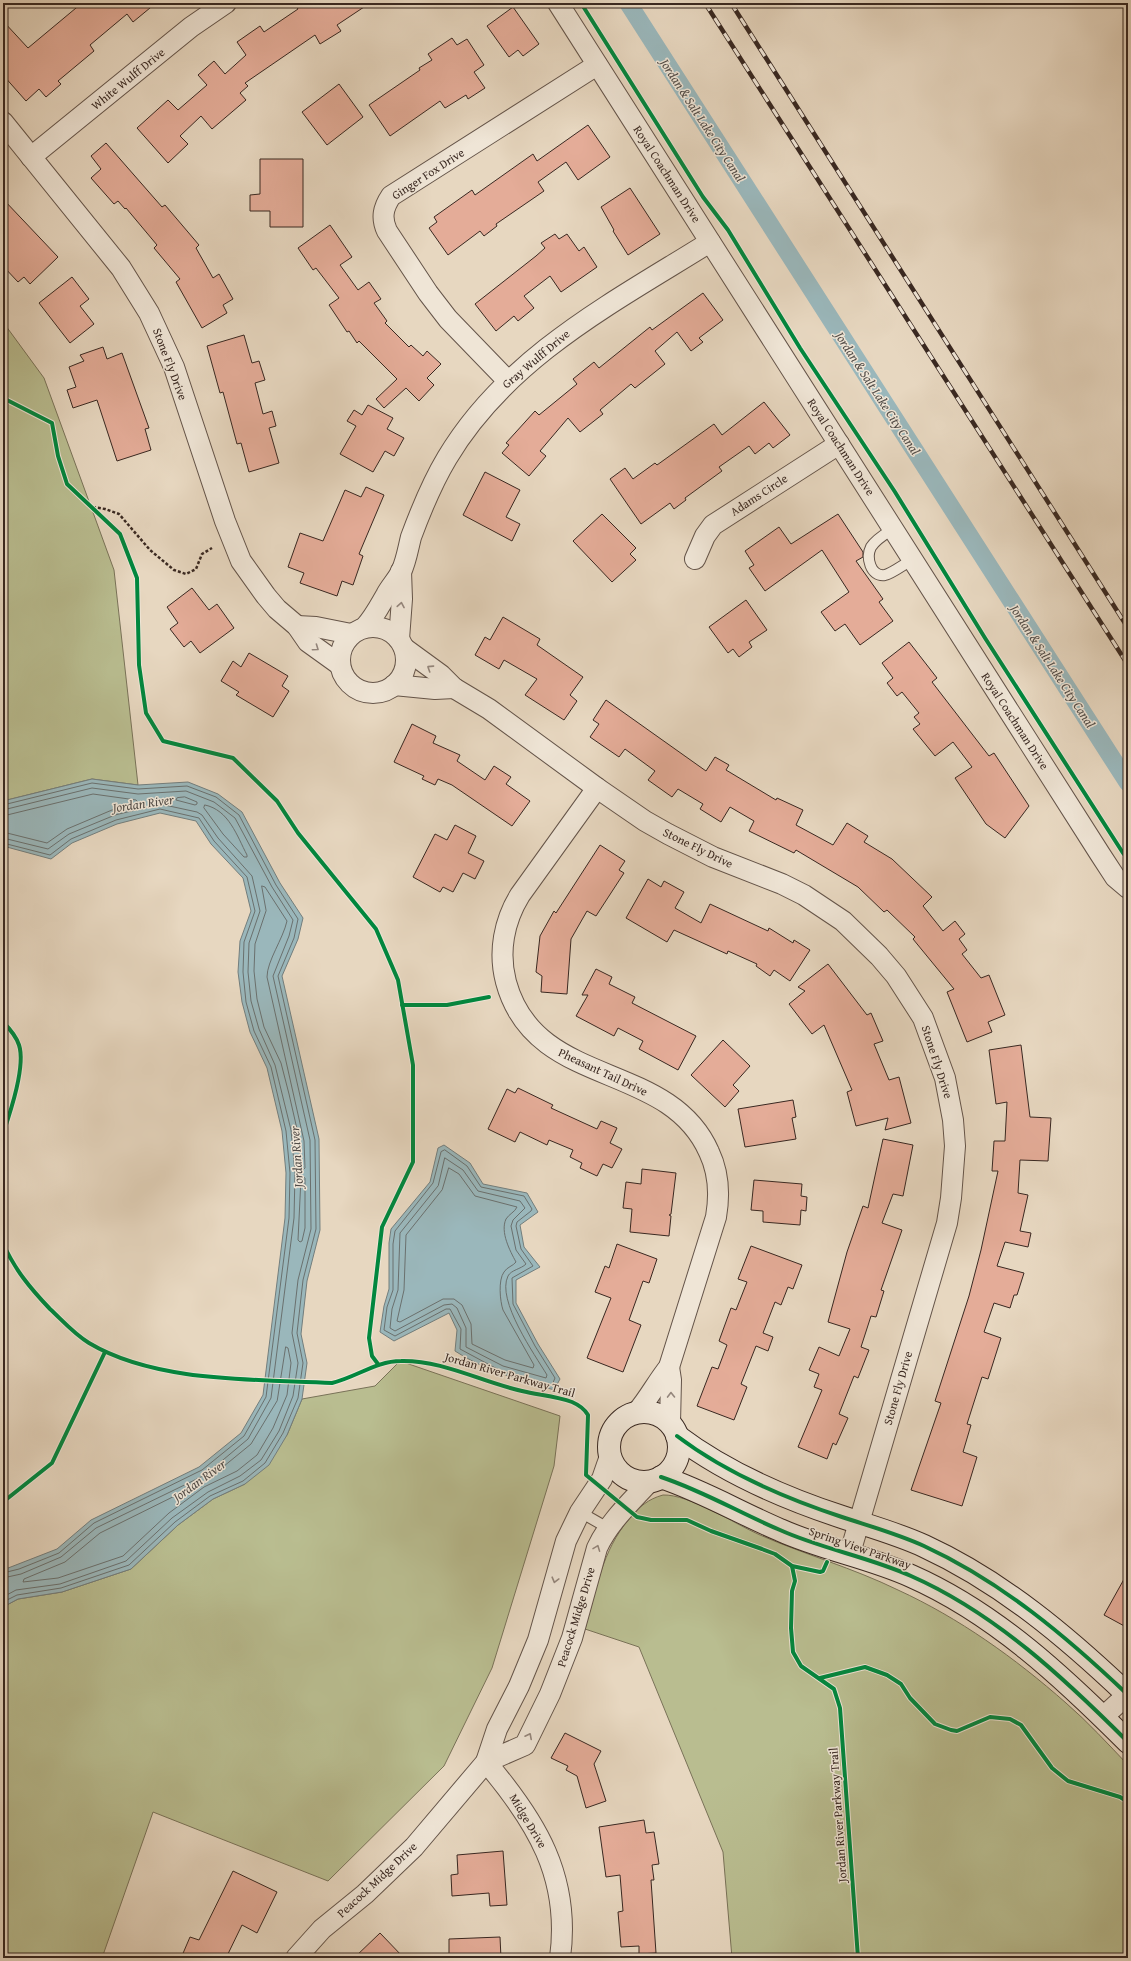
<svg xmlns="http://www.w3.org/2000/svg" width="1131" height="1961" font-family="'Gentium Book Plus',serif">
<rect width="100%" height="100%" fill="#e7d7c0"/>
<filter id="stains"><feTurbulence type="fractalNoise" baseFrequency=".005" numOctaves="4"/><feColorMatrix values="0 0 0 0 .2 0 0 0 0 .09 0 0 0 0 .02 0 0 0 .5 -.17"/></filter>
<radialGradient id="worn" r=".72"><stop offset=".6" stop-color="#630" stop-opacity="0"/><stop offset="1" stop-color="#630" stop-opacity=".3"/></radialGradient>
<g fill="#b9bd90" stroke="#797258">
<polygon points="3,322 44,378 114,570 138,785 92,779 3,801"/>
<polygon points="400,1361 560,1416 554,1466 492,1668 444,1766 328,1881 153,1812 102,1958 3,1958 3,1607 18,1599 62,1592 131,1569 178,1525 213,1499 245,1484 287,1435 302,1399 375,1386"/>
<path d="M663 1495C689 1494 735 1524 760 1535 806 1555 853 1568 898 1590 959 1618 1015 1658 1066 1703 1088 1722 1108 1744 1128 1765V1958H732L723 1852 639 1647 585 1629C596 1590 602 1551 629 1519 639 1507 648 1499 663 1495Z"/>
</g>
<g fill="#9ab7bb" stroke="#737e7d">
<polygon points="92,779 138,785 188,782 218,794 242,812 280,883 303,918 298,939 282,976 319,1139 320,1230 307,1281 301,1334 307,1363 302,1399 287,1435 269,1465 245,1484 213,1499 178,1525 131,1569 62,1592 18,1599 3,1607 3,1570 57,1549 91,1520 199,1467 241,1433 263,1395 285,1218 286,1173 282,1131 267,1068 250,1032 242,1002 238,972 240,941 251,911 243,878 211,844 196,821 160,813 117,824 72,843 51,859 3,846 3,801"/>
<path d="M444 1145 470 1163 483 1184 527 1193 538 1212 520 1225 524 1247 540 1267 516 1280V1303L538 1344 560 1379 554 1390C518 1379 488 1372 455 1351L457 1330 449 1313 394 1341 380 1332 384 1306 389 1289V1243L391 1229 430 1182 438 1148Z"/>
</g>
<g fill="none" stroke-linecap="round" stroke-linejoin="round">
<g stroke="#6a706e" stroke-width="1">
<polygon points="185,797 197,802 197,804 195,805 176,800 177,798"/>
<polyline points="3,805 92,783 138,789 187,786 216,797 239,815 276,885 298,919 294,938 278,976 315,1140 316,1229 303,1280 297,1333 303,1363 298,1398 283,1433 265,1463 243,1481 210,1496 175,1522 129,1565 61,1588 17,1595 3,1602"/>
<path d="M205 805C229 810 237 836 247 855V857H244L223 834 204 808Z"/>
<polyline points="3,810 92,788 138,794 186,791 214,802 235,818 272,887 293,920 289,936 273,976 310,1140 311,1229 298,1280 292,1333 298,1363 293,1396 279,1431 261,1460 240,1476 208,1492 172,1518 126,1561 60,1584 16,1590 3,1597"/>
<polyline points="3,816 93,794 136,800 138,802 137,804 112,810 67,829 47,843 3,832"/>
<polyline points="3,838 48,849 69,834 115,815 160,804 197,812 202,815 218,838 252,876 260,911 249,943 248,972 251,1001 259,1029 275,1065 291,1130 295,1173 294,1218 271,1398 248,1439 205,1475 96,1528 61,1557 21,1574 3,1578"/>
<polyline points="3,843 50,855 71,839 116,820 160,809 199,818 214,841 247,877 255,911 244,942 243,972 246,1002 254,1031 271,1067 286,1131 290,1173 289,1218 266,1397 244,1436 202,1470 94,1523 59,1553 19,1569 3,1573"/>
<path d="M262 886 265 887 287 921C283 939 267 961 267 977L304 1141 305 1168 303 1170 301 1168 297 1129 289 1094 281 1063 264 1027 257 999 254 971 255 944 266 911Z"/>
<polygon points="445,1150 467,1166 481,1187 524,1196 532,1209 531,1211 517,1222 516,1226 521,1249 533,1266 512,1278 513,1304 535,1346 555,1378 552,1385 501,1371 460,1349 461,1329 450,1309 446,1309 395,1336 384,1330 387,1307 393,1290 393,1244 395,1231 433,1183 441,1152"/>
<path d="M445 1158 463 1170 478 1191 520 1201 525 1208 513 1220 511 1226 516 1250 526 1264C521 1269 511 1270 508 1276 496 1300 535 1355 547 1375L546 1378 503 1366 466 1347V1328L457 1308 452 1304 444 1305 395 1331 390 1328 392 1309 398 1290 400 1233 438 1186Z"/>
<path d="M449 1168 459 1174 475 1196 517 1207C515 1212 509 1214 506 1219 500 1232 510 1251 516 1262 513 1266 507 1267 504 1272 498 1280 500 1301 503 1310L534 1365 533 1368 505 1360 472 1344 471 1324 462 1305 454 1299H443L400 1322 397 1321 404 1290 406 1235 442 1190Z"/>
<polygon points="303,1176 305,1178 305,1228 302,1241 300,1242 298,1240 301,1178"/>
<polygon points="286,1347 288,1348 291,1363 287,1395 273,1428 257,1455 237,1471 204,1487 169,1513 123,1556 58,1578 23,1582 24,1579 65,1562 100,1533 207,1480 251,1444 277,1401"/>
</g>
<polyline stroke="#9ab7bb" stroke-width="18" points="628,3 1128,783"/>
</g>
<g fill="#e4ac98" stroke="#392821">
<polygon points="82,3 156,3 133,22 127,14 90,45 94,51 58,81 61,84 46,97 39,89 26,101 3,75 3,21 28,48"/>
<polygon points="294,3 370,3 337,25 341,31 320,44 315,35 245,83 248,86 240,93 246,100 212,129 201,116 180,136 188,144 168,163 137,128 168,100 178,110 207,85 198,75 214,61 225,74 246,55 237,42 260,26 264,32 298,9"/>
<polygon points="513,7 539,44 523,56 518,50 509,57 487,26"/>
<polygon points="452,38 457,45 467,39 484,65 474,72 485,88 468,99 466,95 445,108 440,101 390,136 369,105 420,70 419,68 432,60 428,54"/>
<polygon points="339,84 363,117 327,145 302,112"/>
<polygon points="588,125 610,157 578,180 566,162 538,182 544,191 496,224 497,226 484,236 480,231 448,255 429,228 437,222 434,217 472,190 475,195 533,154 537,161"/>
<polygon points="106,143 162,207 165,205 199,245 196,248 213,278 219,274 233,299 223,305 227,313 202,328 176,282 180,279 154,248 157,245 126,208 125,209 118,201 114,204 91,178 101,169 91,156"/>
<polygon points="260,159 303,159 303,227 270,227 270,211 250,211 250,195 260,194"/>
<polygon points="630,188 660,234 628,255 613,231 614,230 601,207"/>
<polygon points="3,199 58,257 30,284 24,277 18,282 3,266"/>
<polygon points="330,225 352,257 340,265 358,290 369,282 381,299 374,303 387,321 385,323 409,347 411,345 423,356 427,351 441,364 427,378 434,385 419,401 406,388 384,408 376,399 397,379 359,341 357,343 349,331 347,332 329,305 339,298 316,268 313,270 298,248"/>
<polygon points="555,234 559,239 567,234 579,251 584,247 597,267 561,292 550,276 524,296 534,308 518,321 514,316 496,331 475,304 536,256 545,248 541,243"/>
<polygon points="72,277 89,299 80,306 94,324 70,343 39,303"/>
<polygon points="703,293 723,320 699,338 703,342 691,351 677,332 655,351 665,364 635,388 631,384 600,410 603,414 580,432 568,418 540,451 546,456 529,476 502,453 509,445 506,443 535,411 539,415 577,384 573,379 594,362 599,368 650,327 652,330"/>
<polygon points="244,335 252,363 259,361 265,380 255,383 263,414 272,411 276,426 269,428 279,463 249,472 241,443 237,444 223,392 220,393 207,346"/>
<polygon points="103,347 107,359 122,353 149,428 145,429 151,450 117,461 97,400 73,408 67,390 76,387 69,367 84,361 80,355"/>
<polygon points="764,402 790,435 773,448 769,443 755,454 749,446 719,467 722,471 685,498 686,500 674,509 670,503 641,524 610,479 625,468 633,479 655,463 657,465 714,424 722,435"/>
<polygon points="368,405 393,418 387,429 404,438 394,456 385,451 373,472 340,454 356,426 347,421 354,410 362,415"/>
<polygon points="485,472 520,490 506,517 520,524 512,541 463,515"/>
<polygon points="366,487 384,495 359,554 363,556 353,585 342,581 337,596 300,583 304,573 288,567 300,533 323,541 345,490 361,497"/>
<polygon points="602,514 636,548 630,554 636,560 612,582 573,541"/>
<polygon points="838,514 863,552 863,557 856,561 883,599 879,602 893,621 860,645 845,624 835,631 821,612 849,592 822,550 765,591 749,568 754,565 745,551 779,527 791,544"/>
<polygon points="192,588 209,610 217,604 234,628 200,653 191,641 184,647 170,629 178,623 167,607"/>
<polygon points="746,600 767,630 749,642 752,647 739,657 733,649 728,653 709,627"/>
<polygon points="503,617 540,639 537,645 583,677 570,695 577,701 564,720 525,695 537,679 504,660 499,669 475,655 485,637 490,640"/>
<polygon points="909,642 937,678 932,682 989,756 994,753 1029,806 1005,838 986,824 955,778 972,767 953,742 935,756 913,729 920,724 914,717 919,713 902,692 897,696 887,683 893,678 882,663"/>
<polygon points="249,653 288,676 282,686 289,691 273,717 236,695 239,692 221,681 233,661 241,667"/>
<polygon points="606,700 706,771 715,757 729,765 726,770 776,800 777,798 803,810 796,825 833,845 847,823 868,836 864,842 892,859 932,897 923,906 943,931 955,921 965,934 959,939 967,950 962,954 981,978 989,975 1005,1015 988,1022 992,1032 967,1042 947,992 954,989 913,939 915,937 887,910 884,912 858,887 796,850 794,853 749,831 754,821 730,807 721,822 700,809 703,804 678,789 672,797 648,780 655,771 625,749 619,757 590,737 599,724 593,720"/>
<polygon points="412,724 436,736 433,743 460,755 457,761 485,780 494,766 511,777 506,784 530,801 512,826 452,785 438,779 435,785 422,779 424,776 394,762"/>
<polygon points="455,825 476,836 468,853 484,861 475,879 463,873 453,892 443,887 440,892 413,877 435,834 447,840"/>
<polygon points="600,845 625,861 619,870 624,873 596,916 587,911 571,939 567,994 541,992 542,976 536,972 540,936 554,911 556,913"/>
<polygon points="648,879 661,887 664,881 684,892 675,908 701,923 710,904 768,931 769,928 793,943 794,940 810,950 790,981 774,970 770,976 756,966 757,964 728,951 727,954 674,930 667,942 626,918"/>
<polygon points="828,964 867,1015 871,1013 883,1041 874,1044 889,1080 899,1077 911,1123 885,1130 888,1118 856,1126 847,1092 852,1090 824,1025 812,1034 789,1004 805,991 798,987"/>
<polygon points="596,969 612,977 609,984 635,997 632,1003 696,1036 678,1070 639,1049 643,1041 618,1028 614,1036 576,1016 588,995 582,995"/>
<polygon points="723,1040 750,1066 733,1085 739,1091 725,1107 691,1075"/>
<polygon points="1021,1045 1030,1117 1051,1118 1048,1161 1020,1160 1018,1193 1028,1195 1020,1231 1031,1233 1028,1247 1005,1242 997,1266 1024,1273 1017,1295 1014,1295 1010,1308 994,1303 984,1332 1001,1338 988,1379 982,1377 967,1424 971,1425 963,1452 977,1457 962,1506 911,1490 941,1403 935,1401 969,1296 981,1250 998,1171 992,1171 994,1141 1005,1141 1007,1102 996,1104 989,1050"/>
<polygon points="518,1088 553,1105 551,1108 597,1129 601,1121 617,1128 610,1143 622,1149 612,1168 603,1164 597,1176 580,1168 582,1163 570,1157 573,1150 549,1140 547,1145 520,1132 515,1142 488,1129 507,1089 515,1093"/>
<polygon points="793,1100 796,1117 792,1118 796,1139 745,1147 738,1109"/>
<polygon points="883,1139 913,1145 903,1196 893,1194 882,1223 902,1230 881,1290 884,1291 876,1317 871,1316 861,1347 869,1350 858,1378 854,1376 839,1414 848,1418 836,1445 833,1443 827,1459 798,1447 822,1390 814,1387 819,1374 809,1370 819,1347 839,1356 850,1329 828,1322 847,1252 863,1206 868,1208"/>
<polygon points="642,1169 676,1173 671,1214 669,1215 671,1216 669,1236 630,1232 632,1209 623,1208 626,1182 641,1184"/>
<polygon points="754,1180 802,1184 801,1196 807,1197 806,1211 801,1210 800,1225 763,1222 763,1211 751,1210"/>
<polygon points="617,1244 657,1259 649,1283 643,1281 629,1320 641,1325 623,1372 587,1358 611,1298 595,1292 605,1266 609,1268"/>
<polygon points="751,1246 802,1265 793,1289 788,1287 781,1305 775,1302 763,1333 773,1337 768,1351 756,1346 741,1384 747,1387 734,1420 697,1406 712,1367 718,1369 727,1345 719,1341 731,1308 736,1310 747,1282 738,1279"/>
<polygon points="1128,1572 1128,1628 1104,1615"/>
<polygon points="565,1733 601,1751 594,1764 606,1801 586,1808 577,1776 566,1770 568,1766 551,1758"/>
<polygon points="644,1820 646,1833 654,1832 659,1864 652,1865 654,1880 651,1880 656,1953 639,1954 639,1946 621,1947 618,1912 623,1911 620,1875 606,1877 599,1827"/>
<polygon points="503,1851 507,1905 490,1906 489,1893 452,1896 451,1875 458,1874 457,1855"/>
<polygon points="233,1871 277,1892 257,1933 242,1925 226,1958 181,1958 190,1937 199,1940"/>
<polygon points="380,1933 404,1958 354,1958"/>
<polygon points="500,1937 501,1958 449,1958 449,1939"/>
</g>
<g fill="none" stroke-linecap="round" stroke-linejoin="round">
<g stroke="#645449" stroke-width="12">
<g id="lane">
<path d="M893 529C885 534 876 539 871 547 866 557 870 577 885 575 893 573 904 564 912 560"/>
<polyline points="580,1512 608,1528"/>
</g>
</g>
<g stroke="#645449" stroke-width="22">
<g id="street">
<polyline points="558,3 1100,854 1115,877 1128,888"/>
<polyline points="3,122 121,268 149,313 174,367 225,521 241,561 266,596 277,609 297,626 308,642 340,665"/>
<polyline points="31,157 191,27 226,3"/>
<path d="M508 381 448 319 428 293 387 231C381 218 383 208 391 196L597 65"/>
<polyline points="695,559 705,536 713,525 839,444"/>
<polyline points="297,626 316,627 351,634"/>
<path d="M365 627C374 617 379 607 386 595 390 587 397 580 401 572 406 562 408 549 411 537 421 510 432 483 447 458 507 357 614 302 710 242"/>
<circle cx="373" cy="660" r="33"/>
<polyline points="399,639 402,599 401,571"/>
<polyline points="404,648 441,675 454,688 489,709 597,788 645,821 668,834 713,857 782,884 804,895 843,921 879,956 896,976 923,1018 945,1078 953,1120 955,1146 951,1198 947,1223 850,1553"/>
<polyline points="394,685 435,689 454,688"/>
<path d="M597 788 520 895C504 921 498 952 506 982 535 1090 668 1059 709 1152 719 1173 720 1194 716 1217L669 1367C657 1382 649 1398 637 1412"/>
<polyline points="669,1367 671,1380 670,1423"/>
<polyline points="1103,1717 1128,1694"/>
<path d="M486 1762 525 1745 550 1694 572 1638 597 1548C609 1522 630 1503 649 1482"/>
<path d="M486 1762C536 1821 571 1877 560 1958"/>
<polyline points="296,1958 322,1929 365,1894 414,1847 486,1762 497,1729 519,1686 538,1640 566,1541 580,1512 602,1479 610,1456"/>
</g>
</g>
<g stroke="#392821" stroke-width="24">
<g id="secondary">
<circle cx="644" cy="1447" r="35"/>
<path d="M677 1436C726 1473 784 1498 842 1517 869 1526 898 1534 924 1546 1002 1582 1067 1637 1128 1695"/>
<path d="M661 1477C703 1491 740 1513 780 1530 822 1549 869 1557 911 1576 995 1613 1064 1678 1128 1742"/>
</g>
</g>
<polyline stroke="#392821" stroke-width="2.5" stroke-dasharray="3 2" stroke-linecap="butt" points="88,506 105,509 119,514 150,550 174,570 186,574 196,569 202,554 212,548"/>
<use href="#lane" stroke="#efe5d6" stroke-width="10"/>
<use href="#street" stroke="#efe5d6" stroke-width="20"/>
<use href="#secondary" stroke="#efe5d6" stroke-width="22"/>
<g stroke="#392821" stroke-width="4.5">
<g id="rail">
<polyline points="705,3 1128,665"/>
<polyline points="731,3 1128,628"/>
</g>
</g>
<use href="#rail" stroke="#efe5d6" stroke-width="3" stroke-dasharray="9" stroke-linecap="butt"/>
<g stroke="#efe5d6" stroke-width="6">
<g id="cycleway">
<polyline points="581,3 703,197 728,230 800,348 895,492 985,638 1123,853 1128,859"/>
<polyline points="3,398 52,423 58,456 67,484 120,534 137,578 139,665 146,713 163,741 233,758 277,801 298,833 376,929 398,980 413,1065 413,1162 382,1227 369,1338 372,1356 378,1364"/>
<polyline points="402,1005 447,1005 489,997"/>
<path d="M3 1022C10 1029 16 1036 19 1045 26 1066 10 1113 3 1134"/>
<path d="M3 1243C14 1269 31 1289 50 1309 63 1321 74 1334 89 1343 156 1383 256 1379 332 1383 357 1377 376 1361 401 1361 443 1360 481 1382 522 1391 538 1395 556 1396 572 1402 579 1405 584 1408 588 1415L586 1475 637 1517 651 1520H687L711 1531 762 1549 775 1554 792 1566 820 1572 823 1571 827 1562"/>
<path d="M677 1436C726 1473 784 1498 842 1517 869 1526 898 1534 924 1546 1002 1582 1067 1637 1128 1695"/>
<path d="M661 1477C703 1491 740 1513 780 1530 822 1549 869 1557 911 1576 995 1613 1064 1678 1128 1742"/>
<polyline points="3,1502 52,1463 105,1352"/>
<polyline points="792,1566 795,1581 792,1591 791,1628 793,1652 801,1666 834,1689 840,1708 858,1958"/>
<polyline points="820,1678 865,1667 887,1675 901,1684 910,1698 935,1724 951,1730 957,1731 990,1717 1010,1719 1021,1725 1052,1768 1068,1781 1120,1797 1128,1802"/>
</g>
</g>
<use href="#cycleway" stroke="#00873e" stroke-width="4"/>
</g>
<defs><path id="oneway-chevron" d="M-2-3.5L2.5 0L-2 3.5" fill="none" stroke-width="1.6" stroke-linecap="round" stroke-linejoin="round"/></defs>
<g stroke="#94867c">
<use href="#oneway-chevron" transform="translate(401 605) rotate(-80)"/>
<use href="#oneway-chevron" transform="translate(316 648) rotate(35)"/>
<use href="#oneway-chevron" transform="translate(430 668) rotate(-147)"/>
<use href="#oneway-chevron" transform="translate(671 1395) rotate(-91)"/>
<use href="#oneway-chevron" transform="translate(597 1548) rotate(-69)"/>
<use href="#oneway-chevron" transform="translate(555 1580) rotate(105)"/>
<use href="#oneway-chevron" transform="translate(529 1736) rotate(-63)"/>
</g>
<g text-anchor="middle" stroke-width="3" stroke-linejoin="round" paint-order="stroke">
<g font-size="12" fill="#392821" stroke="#efe5d6">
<text transform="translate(128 79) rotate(-39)" y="4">White Wulff Drive</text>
<text transform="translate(428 174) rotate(-33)" y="4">Ginger Fox Drive</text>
<text transform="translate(667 174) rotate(57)" y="4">Royal Coachman Drive</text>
<text transform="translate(536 359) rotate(-40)" y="4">Gray Wulff Drive</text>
<text transform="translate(170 364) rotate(69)" y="4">Stone Fly Drive</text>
<text transform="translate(841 447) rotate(57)" y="4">Royal Coachman Drive</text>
<text transform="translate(759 495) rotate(-33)" y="4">Adams Circle</text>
<text transform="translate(1015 721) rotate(57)" y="4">Royal Coachman Drive</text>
<text transform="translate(698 848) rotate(26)" y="4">Stone Fly Drive</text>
<text transform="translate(937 1062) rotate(72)" y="4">Stone Fly Drive</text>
<text transform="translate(603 1072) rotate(25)" y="4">Pheasant Tail Drive</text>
<text transform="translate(510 1375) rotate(16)" y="4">Jordan River Parkway Trail</text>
<text transform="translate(898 1388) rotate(-74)" y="4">Stone Fly Drive</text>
<text transform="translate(860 1548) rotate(19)" y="4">Spring View Parkway</text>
<text transform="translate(576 1617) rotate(-73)" y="4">Peacock Midge Drive</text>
<text transform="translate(838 1815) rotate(-94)" y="4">Jordan River Parkway Trail</text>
<text transform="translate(528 1821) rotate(59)" y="4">Midge Drive</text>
<text transform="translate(377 1880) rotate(-43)" y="4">Peacock Midge Drive</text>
</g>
<g font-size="13" font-style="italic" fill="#514c48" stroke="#efe5d6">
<text transform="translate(703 120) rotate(57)" y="5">Jordan &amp; Salt Lake City Canal</text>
<text transform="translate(878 393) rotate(57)" y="5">Jordan &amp; Salt Lake City Canal</text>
<text transform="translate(1053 666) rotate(57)" y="5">Jordan &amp; Salt Lake City Canal</text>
<text transform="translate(143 803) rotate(-8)" y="5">Jordan River</text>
<text transform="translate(296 1157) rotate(-94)" y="5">Jordan River</text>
<text transform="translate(199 1480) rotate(-36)" y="5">Jordan River</text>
</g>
</g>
<rect width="1131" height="1961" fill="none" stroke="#e7d7c0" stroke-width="16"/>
<rect x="4" y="4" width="1123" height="1953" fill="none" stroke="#392821" stroke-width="2"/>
<rect x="8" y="8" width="1115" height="1945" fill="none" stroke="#392821"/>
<rect width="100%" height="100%" filter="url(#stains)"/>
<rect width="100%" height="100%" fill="url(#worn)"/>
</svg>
